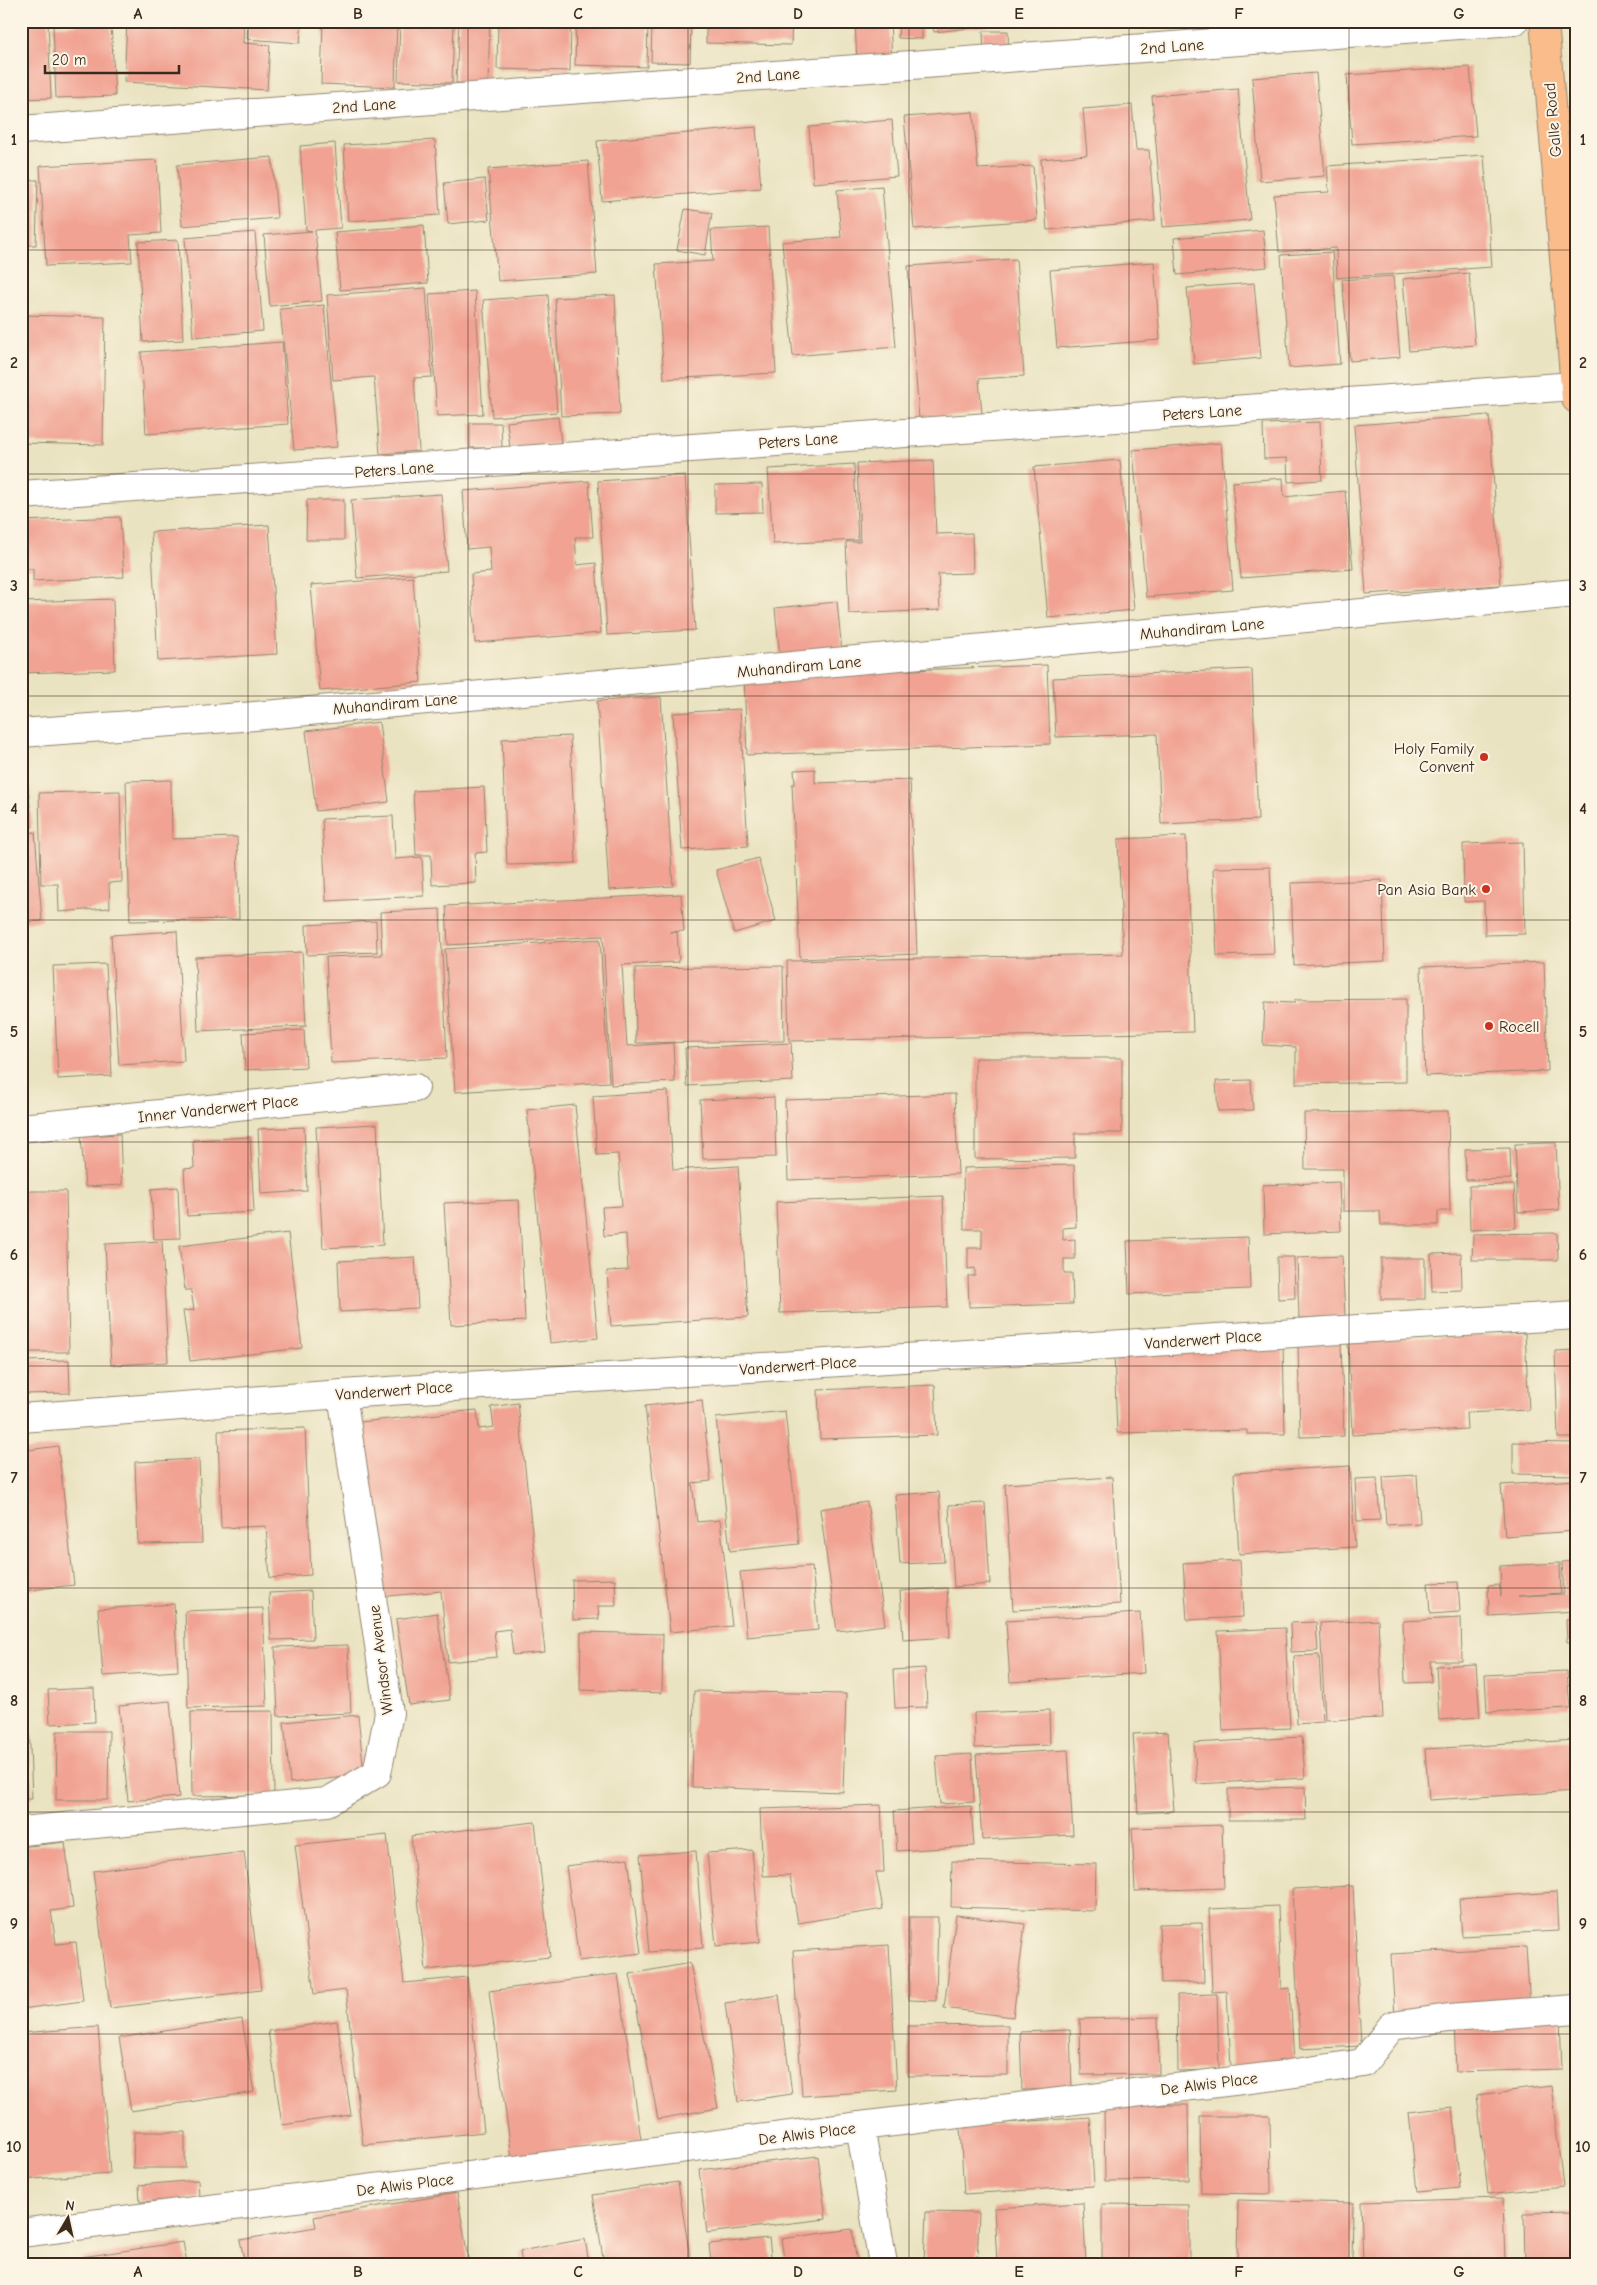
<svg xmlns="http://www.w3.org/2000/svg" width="1597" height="2285" font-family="'Comic Neue',sans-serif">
<rect width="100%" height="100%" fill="#fcf5e5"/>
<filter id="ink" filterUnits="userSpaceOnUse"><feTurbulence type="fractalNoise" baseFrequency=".02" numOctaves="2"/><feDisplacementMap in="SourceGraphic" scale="10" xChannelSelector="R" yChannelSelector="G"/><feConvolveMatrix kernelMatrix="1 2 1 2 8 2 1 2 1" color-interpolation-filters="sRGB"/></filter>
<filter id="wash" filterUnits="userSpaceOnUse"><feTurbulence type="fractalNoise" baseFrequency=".0096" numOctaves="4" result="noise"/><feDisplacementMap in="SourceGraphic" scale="20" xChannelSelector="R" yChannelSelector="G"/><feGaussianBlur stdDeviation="1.12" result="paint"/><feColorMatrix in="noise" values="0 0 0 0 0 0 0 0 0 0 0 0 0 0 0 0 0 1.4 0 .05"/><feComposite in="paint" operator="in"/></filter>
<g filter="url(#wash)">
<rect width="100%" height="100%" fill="#eae3c1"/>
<g id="blocks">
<g fill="#f1a292">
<polygon points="21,21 48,21 51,98 21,99"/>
<polygon points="127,21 244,21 243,43 270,45 267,90 124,82"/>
<polygon points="248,21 302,21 300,43 247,39"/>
<polygon points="323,21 397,21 395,87 321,84"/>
<polygon points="400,21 454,21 452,83 398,81"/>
<polygon points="459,21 490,21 488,84 456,83"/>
<polygon points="498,21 571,21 570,71 497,69"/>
<polygon points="576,21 648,21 647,67 575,65"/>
<polygon points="652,21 691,21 690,63 651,62"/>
<polygon points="706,21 792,21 791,45 706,43"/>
<polygon points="855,21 890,21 892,61 857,63"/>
<polygon points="899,21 922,21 922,39 898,38"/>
<polygon points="932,21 988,21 989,26 934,32"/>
<polygon points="1283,21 1338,21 1283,25"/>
<polygon points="111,23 115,96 56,98 53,26"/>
<polygon points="983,31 1008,31 1009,57 984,58"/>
<polygon points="1470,67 1476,136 1352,144 1347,75"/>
<polygon points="1316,73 1325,176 1260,181 1252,78"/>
<polygon points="1238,89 1250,220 1163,227 1152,96"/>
<polygon points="1132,105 1136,150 1149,150 1155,221 1047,230 1041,159 1087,155 1083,109"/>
<polygon points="973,112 978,169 1033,166 1037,220 914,229 904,117"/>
<polygon points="892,120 897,176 813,183 809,127"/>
<polygon points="756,127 761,188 602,201 597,141"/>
<polygon points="435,140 440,215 348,221 344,145"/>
<polygon points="335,143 341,228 315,230 322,301 270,306 264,235 312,231 306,230 300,146"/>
<polygon points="1484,155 1492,267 1337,278 1336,248 1279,252 1274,195 1329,192 1327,166"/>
<polygon points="272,157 277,218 182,226 177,165"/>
<polygon points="157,160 161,233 130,235 132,262 46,266 40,166"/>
<polygon points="588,161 597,274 498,281 488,169"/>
<polygon points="485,179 489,220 448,224 444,183"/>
<polygon points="21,180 38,180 36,245 21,245"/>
<polygon points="882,186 896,347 793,356 782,242 841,237 837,190"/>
<polygon points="685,209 712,213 705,255 677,250"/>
<polygon points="424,225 428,283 340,290 335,232"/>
<polygon points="768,227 776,373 664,379 656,264 713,261 711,230"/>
<polygon points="1263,230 1267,267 1177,275 1174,238"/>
<polygon points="255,232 263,331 193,337 185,238"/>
<polygon points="178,240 183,340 143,342 138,242"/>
<polygon points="1332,252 1340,364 1289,368 1281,255"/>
<polygon points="1016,259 1024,376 979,379 982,414 919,419 908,266"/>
<polygon points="1154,262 1160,340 1057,348 1050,270"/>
<polygon points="1469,273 1475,345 1409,351 1403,279"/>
<polygon points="1393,276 1400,357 1350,361 1342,280"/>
<polygon points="1254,283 1261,358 1194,364 1187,288"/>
<polygon points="426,288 432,377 414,378 419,451 380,454 374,377 333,380 327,295"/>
<polygon points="475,291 483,414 437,416 429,294"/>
<polygon points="548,295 557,412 492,417 483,300"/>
<polygon points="615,295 620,414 561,416 555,298"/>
<polygon points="324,305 337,447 294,450 280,309"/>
<polygon points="21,315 105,317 103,445 21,443"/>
<polygon points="282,342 288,424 146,434 141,352"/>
<polygon points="1489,415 1501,585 1366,594 1354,425"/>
<polygon points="558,417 561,443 510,448 507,422"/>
<polygon points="1320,422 1322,480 1288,482 1287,458 1264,459 1263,424"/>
<polygon points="470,423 501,423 502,448 470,448"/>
<polygon points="1221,443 1233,590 1146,597 1133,450"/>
<polygon points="933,460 936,534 972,533 973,573 938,574 940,610 849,614 846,542 860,542 857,463"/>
<polygon points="1120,460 1134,610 1048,618 1034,467"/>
<polygon points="854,464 858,540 773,544 768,469"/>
<polygon points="685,475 695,630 607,635 598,481"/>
<polygon points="1283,478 1284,497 1345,491 1353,569 1241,578 1232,482"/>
<polygon points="589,481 593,537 575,537 577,565 596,563 601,633 475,643 471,574 491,572 489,547 467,549 463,491"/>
<polygon points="762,484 763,512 715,513 715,485"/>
<polygon points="441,494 447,571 357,578 351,500"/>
<polygon points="307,500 344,500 344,540 306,540"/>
<polygon points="120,517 124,577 33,581 33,569 25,569 24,557 21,557 21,521"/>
<polygon points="269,525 277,654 158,661 151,532"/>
<polygon points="413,577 421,682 320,691 311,585"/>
<polygon points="113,599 115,670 21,673 21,602"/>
<polygon points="837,602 842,652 780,658 775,608"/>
<polygon points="1047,665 1050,744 747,755 744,676"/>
<polygon points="1252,669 1258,820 1161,824 1157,734 1056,737 1053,678"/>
<polygon points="661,697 673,886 609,890 597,701"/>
<polygon points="740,709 748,846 682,850 673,713"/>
<polygon points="379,722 389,802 316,811 306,731"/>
<polygon points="570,736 576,863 507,865 502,739"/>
<polygon points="21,766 26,766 32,828 21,829"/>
<polygon points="815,769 815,783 910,780 917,954 800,959 792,784 795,784 794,770"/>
<polygon points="171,780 172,839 237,837 239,919 130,921 126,781"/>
<polygon points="484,787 487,852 475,853 476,883 432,885 431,855 416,855 413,791"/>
<polygon points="120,791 122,882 109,883 110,908 59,912 58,884 41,884 39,793"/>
<polygon points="393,816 395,859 422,857 424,896 326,901 322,819"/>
<polygon points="21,832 35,832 42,921 21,922"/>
<polygon points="1186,836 1193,1032 789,1041 787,961 1123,954 1118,839"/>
<polygon points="1523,842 1525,934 1485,935 1484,901 1464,902 1463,844"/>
<polygon points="758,858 776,921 734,933 716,870"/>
<polygon points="1270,867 1274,954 1217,956 1213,868"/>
<polygon points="1382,880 1385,961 1294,965 1291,883"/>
<polygon points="681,894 684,931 670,932 677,932 679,962 622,965 627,1046 673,1043 675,1082 611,1085 603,936 448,945 446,906"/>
<polygon points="440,909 447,1058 331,1063 326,957 382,955 380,912"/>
<polygon points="376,921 377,952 307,955 306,925"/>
<polygon points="177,931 184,1061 119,1065 111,935"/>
<polygon points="600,939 609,1082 455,1092 445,949"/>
<polygon points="302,952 306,1026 198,1031 195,957"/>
<polygon points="1544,962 1548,1071 1425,1076 1421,967"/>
<polygon points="106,964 112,1076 58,1079 53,966"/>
<polygon points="783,966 784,1041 636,1043 635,968"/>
<polygon points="1406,999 1406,1082 1296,1084 1296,1047 1263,1045 1265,1002 1295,1003 1295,1000"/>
<polygon points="304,1030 306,1067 245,1070 243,1033"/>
<polygon points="791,1043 793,1081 687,1086 685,1048"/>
<polygon points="975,1058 1122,1058 1122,1133 1075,1133 1075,1158 975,1159"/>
<polygon points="1251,1080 1253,1110 1218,1111 1216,1081"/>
<polygon points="668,1091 673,1170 738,1166 748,1317 611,1326 607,1271 628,1270 626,1234 604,1236 602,1207 622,1206 618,1154 597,1155 593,1096"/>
<polygon points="955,1094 958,1174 788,1180 785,1100"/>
<polygon points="774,1097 776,1157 703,1159 700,1100"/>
<polygon points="575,1105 598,1338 550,1343 527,1110"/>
<polygon points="1448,1111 1450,1211 1438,1211 1438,1225 1381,1225 1380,1211 1343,1211 1343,1169 1305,1169 1304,1113"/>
<polygon points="377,1124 383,1245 323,1248 316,1127"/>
<polygon points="304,1127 307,1191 261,1194 258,1129"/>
<polygon points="120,1134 122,1185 85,1187 81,1136"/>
<polygon points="250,1137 254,1212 187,1216 184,1169 194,1168 193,1140"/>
<polygon points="1556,1143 1559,1210 1518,1212 1515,1144"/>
<polygon points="1510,1148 1511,1179 1466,1180 1465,1149"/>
<polygon points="1074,1165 1076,1227 1063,1228 1063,1240 1075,1239 1075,1259 1064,1259 1064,1273 1072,1273 1073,1304 969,1307 968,1276 975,1276 975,1268 968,1269 968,1248 982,1248 982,1229 964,1229 963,1168"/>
<polygon points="1339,1182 1341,1231 1264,1234 1263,1185"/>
<polygon points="1514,1185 1516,1228 1470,1230 1469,1186"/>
<polygon points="178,1187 180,1238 154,1239 151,1189"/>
<polygon points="21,1191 66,1191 69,1352 21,1352"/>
<polygon points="943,1196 947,1307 780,1313 776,1202"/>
<polygon points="519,1200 525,1321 451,1325 444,1203"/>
<polygon points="288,1233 302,1348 190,1361 183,1311 194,1310 191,1290 185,1290 179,1246"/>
<polygon points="1557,1233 1558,1260 1472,1260 1473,1234"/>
<polygon points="1248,1237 1250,1289 1129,1294 1127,1241"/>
<polygon points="162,1241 168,1362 111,1365 105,1244"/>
<polygon points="1461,1253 1462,1290 1432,1291 1431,1254"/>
<polygon points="1342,1256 1345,1316 1299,1318 1297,1258"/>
<polygon points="415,1257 418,1308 340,1312 338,1261"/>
<polygon points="1277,1257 1294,1257 1295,1298 1278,1299"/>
<rect x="1381" y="1258" width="44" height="41"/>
<polygon points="1525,1333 1529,1410 1466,1413 1467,1429 1352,1435 1348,1341"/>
<polygon points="1298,1343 1341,1343 1344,1436 1300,1437"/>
<polygon points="1283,1345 1285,1434 1247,1434 1247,1430 1117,1433 1114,1353"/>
<polygon points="1576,1350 1576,1438 1558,1438 1555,1351"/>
<polygon points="69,1360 70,1393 21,1394 21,1361"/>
<polygon points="935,1385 937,1435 820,1439 818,1390"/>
<polygon points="702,1400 711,1481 692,1483 697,1522 720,1520 732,1626 670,1632 645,1406"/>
<polygon points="518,1403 545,1652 513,1655 510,1629 494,1631 497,1657 448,1662 441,1591 379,1597 360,1422 477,1410 479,1429 494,1427 491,1407"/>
<polygon points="785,1411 799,1544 730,1551 716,1418"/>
<polygon points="305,1428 311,1575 270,1578 266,1526 221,1528 218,1431"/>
<polygon points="1513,1442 1576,1443 1576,1475 1513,1474"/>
<polygon points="58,1446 74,1585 21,1591 21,1451"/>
<polygon points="199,1459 202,1543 138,1544 135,1462"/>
<polygon points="1350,1466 1355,1547 1239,1554 1234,1473"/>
<polygon points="1417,1475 1420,1523 1386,1525 1383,1477"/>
<polygon points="1112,1477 1120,1604 1013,1610 1005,1484"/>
<polygon points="1377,1478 1380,1520 1357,1521 1355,1479"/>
<polygon points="1576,1480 1576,1531 1505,1536 1501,1485"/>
<polygon points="939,1492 944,1562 900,1564 895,1495"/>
<polygon points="867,1502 885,1625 837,1631 820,1509"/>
<polygon points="985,1503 990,1584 954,1587 949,1505"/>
<polygon points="1240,1560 1243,1617 1187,1620 1183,1563"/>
<polygon points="1576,1561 1576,1611 1489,1616 1488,1586 1499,1585 1501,1596 1500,1566 1560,1563 1561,1593 1518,1596 1564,1594 1562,1562"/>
<polygon points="812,1566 818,1630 747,1637 740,1572"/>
<polygon points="615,1579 616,1606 598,1606 599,1619 573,1620 572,1580"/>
<polygon points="1458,1582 1460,1612 1430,1614 1428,1583"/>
<polygon points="947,1588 950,1637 903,1640 900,1591"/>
<polygon points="311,1591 313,1639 271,1640 269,1593"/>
<polygon points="174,1604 178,1671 103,1676 98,1609"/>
<polygon points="263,1608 267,1706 188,1708 185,1611"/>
<polygon points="437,1613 450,1700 409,1705 396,1619"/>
<polygon points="1140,1613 1144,1673 1010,1682 1006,1621"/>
<polygon points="1461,1618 1462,1661 1430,1661 1431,1682 1405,1683 1403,1621"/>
<polygon points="1576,1618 1576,1642 1567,1642 1566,1619"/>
<polygon points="1378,1620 1383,1718 1325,1720 1320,1623"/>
<polygon points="1316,1622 1318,1651 1291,1652 1290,1623"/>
<polygon points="1285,1628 1290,1728 1223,1731 1218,1631"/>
<polygon points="581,1632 663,1634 662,1693 580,1690"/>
<polygon points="348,1645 351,1713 278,1716 275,1647"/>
<polygon points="1319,1655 1323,1722 1297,1724 1294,1656"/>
<polygon points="1476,1664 1480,1717 1439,1720 1436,1666"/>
<polygon points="925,1668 927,1707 895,1708 893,1670"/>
<polygon points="1567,1671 1570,1708 1487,1712 1485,1675"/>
<polygon points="94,1688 95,1722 50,1724 48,1690"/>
<polygon points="694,1691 846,1694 843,1792 692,1787"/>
<polygon points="170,1701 179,1797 128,1801 119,1706"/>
<polygon points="1049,1710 1050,1745 975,1748 974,1713"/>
<polygon points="273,1711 274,1795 192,1796 191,1712"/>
<polygon points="358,1715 364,1775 290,1783 284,1722"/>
<polygon points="29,1721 32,1799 21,1799 21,1722"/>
<polygon points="57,1731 109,1731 108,1800 56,1800"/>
<polygon points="1168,1732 1174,1811 1138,1813 1133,1734"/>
<polygon points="1302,1737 1305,1778 1197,1784 1194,1743"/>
<polygon points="1576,1740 1576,1791 1429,1800 1425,1749"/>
<polygon points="1068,1750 1073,1835 982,1840 976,1755"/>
<polygon points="972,1754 974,1802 940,1804 936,1756"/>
<polygon points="1305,1787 1306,1820 1228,1820 1228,1789"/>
<polygon points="881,1805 884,1872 876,1872 883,1909 798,1923 790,1875 763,1876 760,1809"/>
<polygon points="971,1806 974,1846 897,1851 894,1811"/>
<polygon points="535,1822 550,1957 426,1970 411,1836"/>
<polygon points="1222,1825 1224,1888 1135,1891 1132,1828"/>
<polygon points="387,1835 404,1983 467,1977 484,2132 363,2145 346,1990 314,1994 295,1845"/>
<polygon points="65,1842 73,1908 51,1911 56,1944 76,1942 83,2001 21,2009 21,1847"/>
<polygon points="752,1850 760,1942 716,1946 707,1853"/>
<polygon points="696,1851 703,1948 649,1952 640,1855"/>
<polygon points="244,1852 261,1990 110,2008 93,1871"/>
<polygon points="628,1858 641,1953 579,1961 566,1866"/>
<polygon points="952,1861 1096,1864 1095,1911 951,1907"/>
<polygon points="1353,1886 1361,2046 1300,2049 1292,1889"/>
<polygon points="1556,1892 1558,1931 1462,1936 1459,1899"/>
<polygon points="1278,1906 1281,1989 1290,1988 1294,2064 1231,2067 1227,1991 1212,1992 1209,1909"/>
<polygon points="956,1915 1025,1924 1013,2017 944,2008"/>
<polygon points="909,1917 938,1917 936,2001 909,2000"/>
<polygon points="1202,1923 1204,1982 1161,1983 1159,1924"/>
<polygon points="889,1945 897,2090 802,2096 793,1951"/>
<polygon points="1526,1947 1530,2008 1395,2016 1391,1954"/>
<polygon points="690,1963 718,2108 658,2119 630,1974"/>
<polygon points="618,1974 641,2140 512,2158 489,1991"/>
<polygon points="1217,1994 1219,2070 1178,2071 1177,1995"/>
<polygon points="779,1995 792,2094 738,2102 725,2003"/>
<polygon points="1158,2017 1159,2074 1081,2075 1080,2019"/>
<polygon points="1560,2017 1562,2069 1456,2072 1454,2020"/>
<polygon points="242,2019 254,2092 131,2111 119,2038"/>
<polygon points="337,2021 351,2115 282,2125 268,2031"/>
<polygon points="1008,2025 1008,2075 908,2076 908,2026"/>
<polygon points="98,2027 110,2173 21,2180 21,2033"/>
<polygon points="1070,2030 1072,2089 1022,2090 1020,2032"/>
<polygon points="1551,2086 1563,2186 1488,2194 1477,2095"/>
<polygon points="1104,2105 1188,2105 1189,2180 1105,2181"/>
<polygon points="1452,2107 1460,2188 1417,2192 1409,2112"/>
<polygon points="1200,2116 1270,2116 1271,2194 1201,2193"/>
<polygon points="1090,2117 1094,2186 964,2194 960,2126"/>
<polygon points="134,2132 185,2132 185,2168 133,2168"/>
<polygon points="818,2156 826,2219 707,2233 699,2170"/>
<polygon points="198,2180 199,2198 140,2202 139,2185"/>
<polygon points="678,2182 691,2264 604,2264 593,2195"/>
<polygon points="457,2193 469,2264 245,2264 240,2240 316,2227 314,2217"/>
<polygon points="1503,2198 1505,2264 1363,2264 1361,2202"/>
<polygon points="1238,2200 1353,2203 1352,2264 1237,2264"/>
<polygon points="1083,2203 1086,2264 997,2264 994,2208"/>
<polygon points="1102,2204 1189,2205 1189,2264 1102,2264"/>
<polygon points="926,2212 979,2213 977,2264 924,2264"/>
<polygon points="1576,2212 1576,2264 1525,2264 1524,2213"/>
<polygon points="852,2229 857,2264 785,2264 781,2239"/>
<polygon points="769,2238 772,2264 711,2264 709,2244"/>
<polygon points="585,2239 589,2264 522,2264 520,2251"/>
<polygon points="183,2242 187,2264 83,2264 82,2257"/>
</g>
</g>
</g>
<g filter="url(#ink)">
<use href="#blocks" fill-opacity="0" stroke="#928670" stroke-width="1"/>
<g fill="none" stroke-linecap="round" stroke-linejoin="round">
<g stroke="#928670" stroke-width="30">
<g id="street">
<polyline points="21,130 1514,21"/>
<polyline points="21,495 1574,386"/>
<polyline points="21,733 255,716 1576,593"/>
<polyline points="21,1128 415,1088"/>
<polyline points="21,1418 342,1394 1576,1315"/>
<polyline points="21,1831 327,1802 377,1773 389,1713 342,1394"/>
<polyline points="860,2126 883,2264"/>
<polyline points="21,2233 860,2126 1275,2076 1363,2063 1392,2026 1449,2018 1576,2009"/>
</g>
</g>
<g stroke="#928670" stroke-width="30">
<polyline id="highway" points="1544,21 1576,399"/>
</g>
<use href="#street" stroke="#fff" stroke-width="28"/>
<use href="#highway" stroke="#fabc8b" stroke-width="28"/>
</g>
</g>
<path fill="none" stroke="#3b2a1e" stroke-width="1" stroke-opacity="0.55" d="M248 21V2264M468 21V2264M688 21V2264M909 21V2264M1129 21V2264M1349 21V2264M21 250H1576M21 474H1576M21 696H1576M21 920H1576M21 1142H1576M21 1366H1576M21 1588H1576M21 1812H1576M21 2034H1576"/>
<g fill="#c8321e" stroke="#fcf5e5" stroke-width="2">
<circle cx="1484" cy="757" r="5"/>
<circle cx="1486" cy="889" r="5"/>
<circle cx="1489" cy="1026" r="5"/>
</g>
<g text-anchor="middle" stroke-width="4" stroke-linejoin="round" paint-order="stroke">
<g font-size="16" fill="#3b2a1e" stroke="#fcf5e5">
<text transform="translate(1172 46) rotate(-4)" y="6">2nd Lane</text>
<text transform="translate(768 75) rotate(-4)" y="6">2nd Lane</text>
<text transform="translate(364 105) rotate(-4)" y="6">2nd Lane</text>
<text transform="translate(1552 120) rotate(-95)" y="6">Galle Road</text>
<text transform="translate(1202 412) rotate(-4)" y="6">Peters Lane</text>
<text transform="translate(798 440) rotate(-4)" y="6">Peters Lane</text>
<text transform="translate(394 469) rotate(-4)" y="6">Peters Lane</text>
<text transform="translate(1202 628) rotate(-5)" y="6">Muhandiram Lane</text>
<text transform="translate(799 666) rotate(-5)" y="6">Muhandiram Lane</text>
<text transform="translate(395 703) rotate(-5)" y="6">Muhandiram Lane</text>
<text transform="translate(218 1108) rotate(-6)" y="6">Inner Vanderwert Place</text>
<text transform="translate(1203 1339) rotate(-4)" y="6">Vanderwert Place</text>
<text transform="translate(798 1365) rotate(-4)" y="6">Vanderwert Place</text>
<text transform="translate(394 1390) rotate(-4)" y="6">Vanderwert Place</text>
<text transform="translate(380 1660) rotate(-97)" y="6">Windsor Avenue</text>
<text transform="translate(1209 2083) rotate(-7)" y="6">De Alwis Place</text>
<text transform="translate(807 2133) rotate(-7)" y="6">De Alwis Place</text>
<text transform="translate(405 2184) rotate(-7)" y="6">De Alwis Place</text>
</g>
<g font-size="16" fill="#3b2a1e" stroke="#fcf5e5" text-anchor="end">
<text x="1474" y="754">Holy Family<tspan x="1474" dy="18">Convent</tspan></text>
<text x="1476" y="895">Pan Asia Bank</text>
<text x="1499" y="1032" text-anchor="start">Rocell</text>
</g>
</g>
<rect width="1597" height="2285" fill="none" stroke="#fcf5e5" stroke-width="55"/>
<g transform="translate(68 2218) rotate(9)" stroke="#fcf5e5" stroke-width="4" paint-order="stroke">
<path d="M0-4L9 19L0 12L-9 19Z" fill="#3b2a1e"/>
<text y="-8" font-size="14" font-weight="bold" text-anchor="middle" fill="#3b2a1e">N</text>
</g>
<path d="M45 65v8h134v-8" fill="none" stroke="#3b2a1e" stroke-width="2.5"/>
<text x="52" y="65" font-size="15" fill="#3b2a1e" stroke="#fcf5e5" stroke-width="4" paint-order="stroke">20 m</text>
<rect x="28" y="28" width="1542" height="2230" fill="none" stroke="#3b2a1e" stroke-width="2"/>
<g font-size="16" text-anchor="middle" font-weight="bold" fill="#3b2a1e">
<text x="138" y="19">A</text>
<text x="358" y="19">B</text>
<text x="578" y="19">C</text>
<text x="798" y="19">D</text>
<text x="1019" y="19">E</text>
<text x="1239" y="19">F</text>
<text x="1459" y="19">G</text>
<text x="14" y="145">1</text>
<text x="1583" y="145">1</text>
<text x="14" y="368">2</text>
<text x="1583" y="368">2</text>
<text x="14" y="591">3</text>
<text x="1583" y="591">3</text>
<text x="14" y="814">4</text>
<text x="1583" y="814">4</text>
<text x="14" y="1037">5</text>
<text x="1583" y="1037">5</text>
<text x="14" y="1260">6</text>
<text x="1583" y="1260">6</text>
<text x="14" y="1483">7</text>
<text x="1583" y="1483">7</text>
<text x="14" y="1706">8</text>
<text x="1583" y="1706">8</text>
<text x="14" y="1929">9</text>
<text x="1583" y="1929">9</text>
<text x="14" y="2152">10</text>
<text x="1583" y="2152">10</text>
<text x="138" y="2277">A</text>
<text x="358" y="2277">B</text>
<text x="578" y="2277">C</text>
<text x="798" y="2277">D</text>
<text x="1019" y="2277">E</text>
<text x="1239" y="2277">F</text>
<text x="1459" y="2277">G</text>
</g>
</svg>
